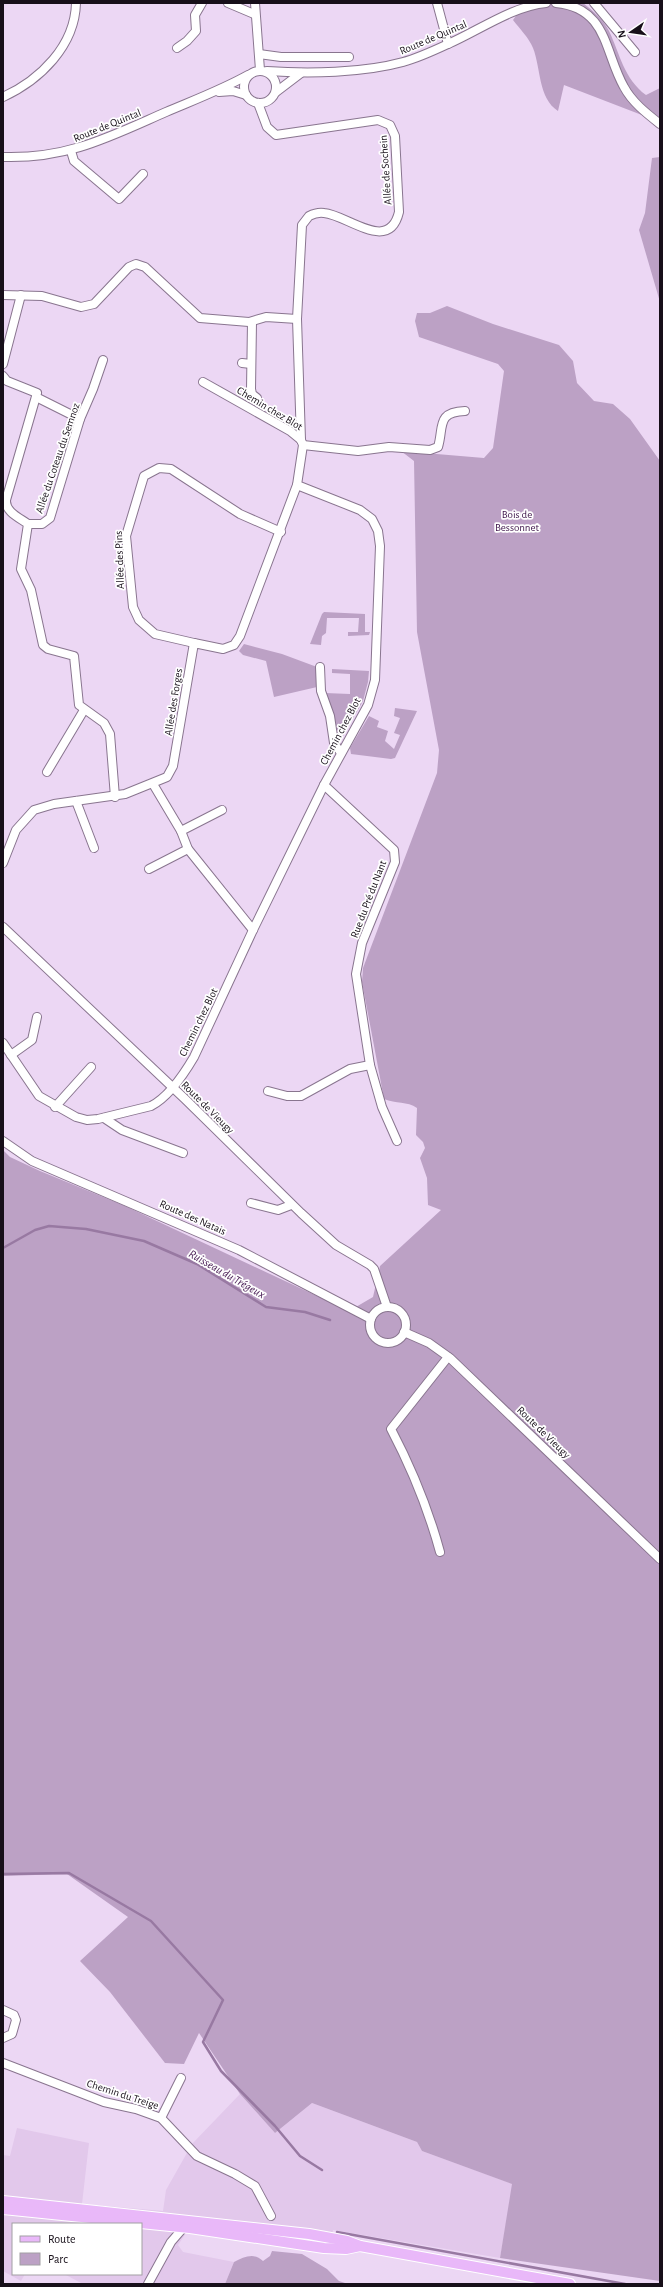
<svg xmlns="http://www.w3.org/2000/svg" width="663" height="2287" font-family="'Alegreya Sans',sans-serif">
<rect width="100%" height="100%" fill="#ecd7f4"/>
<polygon fill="#e2c8eb" points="240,2094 275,2133 312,2103 417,2142 422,2151 513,2184 500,2258 333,2230 329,2253 186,2233 178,2245 183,2252 234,2262 225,2284 83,2284 64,2274 141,2274 141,2224 13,2224 13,2274 25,2274 21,2281 3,2271 3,2155 10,2156 17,2128 89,2143 82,2204 163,2211 166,2190 192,2144"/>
<g fill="#bca1c5">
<path d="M525 3H583C593 11 603 19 609 31 620 54 624 79 646 95L660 88V122L564 85 558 111C538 98 541 68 533 48 529 38 520 29 513 20Z"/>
<polygon points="660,157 660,302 639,230 645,213 652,158"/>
<path d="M447 306 493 324 559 345 573 361 577 383 594 401 613 404 630 419 660 461V2281L500 2258 512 2184 422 2151 417 2142 312 2103 275 2133 240 2094 199 2033 184 2064 165 2063 110 1992 80 1961 128 1917 67 1874 3 1876V1150L10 1157 40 1171 125 1206 349 1311 373 1297 380 1266 441 1210 428 1205 427 1178 420 1158 425 1148 423 1142 416 1135 417 1108C407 1101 396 1104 384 1099L362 982 363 968 437 773 439 750 417 632 414 461 401 451 484 458 493 448 504 371 498 364 419 337 415 321 417 313H430Z"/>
<polygon points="324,612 365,614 365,632 370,632 369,635 348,636 348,632 358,632 359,618 327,618 326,633 322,636 321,645 310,644 322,614"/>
<polygon points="244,644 282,654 317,667 317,687 274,697 266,661 243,655 239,651"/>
<polygon points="332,669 369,671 368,682 363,701 339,743 325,693 350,694 350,674 332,673"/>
<polygon points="395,708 417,711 395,758 391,759 351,754 350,748 369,716 379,721 377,727 388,731 385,741 394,749 400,735 394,733 400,718 394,716"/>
<path d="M272 2251 302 2254 327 2269 339 2281 348 2284H225L234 2262C244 2257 254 2252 263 2261L270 2256Z"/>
</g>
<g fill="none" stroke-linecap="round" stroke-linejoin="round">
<g stroke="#9879a2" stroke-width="2.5">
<polyline points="3,1248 35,1230 49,1226 86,1229 144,1241 197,1264 266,1307 305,1312 330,1320"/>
<polyline points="3,1874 69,1873 151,1921 223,2000 203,2042 221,2071 275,2126 300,2156 322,2170"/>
<polyline points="337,2232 625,2284"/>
</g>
<g stroke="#89758f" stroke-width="10">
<g id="minor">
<polyline points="228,3 254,14"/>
<polyline points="255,3 260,70"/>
<polyline points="437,3 448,44"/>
<path d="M556 3C608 8 604 52 624 87 632 102 646 113 660 124"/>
<polyline points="594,3 635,52"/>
<polyline points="177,48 187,41 196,31 195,15 202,3"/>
<polyline points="259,54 281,57 349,57"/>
<circle cx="260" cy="87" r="16"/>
<path d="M267 71C308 74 363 73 403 62 418 58 433 51 448 44 478 31 513 6 546 3"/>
<polyline points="219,92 233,91 246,95"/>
<polyline points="276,92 301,73"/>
<path d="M3 97C40 80 75 46 76 3"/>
<path d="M258 103 267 127 276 135 378 120 390 125 395 136 399 212C389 254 348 215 324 213 318 212 313 214 309 216L302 225 297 319 301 440"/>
<polyline points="71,151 74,161 119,199 143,174"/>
<path d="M3 157C68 159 109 137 166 112 194 100 221 90 248 75"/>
<polyline points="3,295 42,296 81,307 94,304 129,267 136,264 145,267 200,318 249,322 266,317 297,319"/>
<polyline points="252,322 251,389 252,394 257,398"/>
<polyline points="242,363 251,364"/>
<polyline points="3,364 21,295"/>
<path d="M3 376 7 381 37 393 6 500C5 512 20 518 28 524L21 569 31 590 43 645 48 649 74 656 79 705 104 723 110 734 115 797"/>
<polyline points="36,397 80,419"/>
<path d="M303 445 358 451 389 447 430 450 438 447C444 427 436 412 465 411"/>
<polyline points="28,524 42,524 50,518 80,419 93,389 103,360"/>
<polyline points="194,643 155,634 139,620 133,607 126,536 144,476 159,468 171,469 240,514 281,532"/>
<polyline points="320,667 321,691 330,716 334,743 341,753"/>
<polyline points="47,772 84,710"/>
<polyline points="153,784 181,831 188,849 253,930"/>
<polyline points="324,785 394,850 395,862 362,943 356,974 370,1065 382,1107 397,1141"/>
<polyline points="76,801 94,848"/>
<polyline points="181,831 222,810"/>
<polyline points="3,863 16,830 34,810 54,804 125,794 167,777 173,766 194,643 223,649 234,645 240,636 297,485"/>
<polyline points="149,869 188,849"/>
<polyline points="3,927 185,1099 301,1213 336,1245 370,1265 374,1269 387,1307"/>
<path d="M3 1043 39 1096 76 1117 87 1120 98 1119 151 1106C169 1097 184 1074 194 1057L253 930 324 785 368 705 375 680 380 546 378 531 372 519 360 510 297 485 303 445 301 440 290 431 203 382"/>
<polyline points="11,1055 32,1040 37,1017"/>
<polyline points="268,1091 287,1096 301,1096 350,1069 370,1065"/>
<polyline points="55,1107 91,1067"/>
<polyline points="104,1118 122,1130 183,1153"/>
<polyline points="3,1141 32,1161 239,1250 371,1319"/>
<polyline points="251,1203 278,1210 291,1205"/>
<circle cx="388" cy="1325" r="18"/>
<polyline points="404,1332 429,1343 450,1358 660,1559"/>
<path d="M440 1552C428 1508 412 1469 391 1429L448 1357"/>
<polyline points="3,2010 14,2015 16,2020 12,2034 3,2038"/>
<polyline points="3,2063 104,2102 136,2109 161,2118 197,2156 235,2174 255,2186 271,2216"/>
<polyline points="161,2118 181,2078"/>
<polyline points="148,2284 171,2242 184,2227"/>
</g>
</g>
<g stroke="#fff" stroke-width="12">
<g id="major">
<polyline points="3,2201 309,2234 347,2241 360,2246 570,2284"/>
<polyline points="3,2209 190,2228 324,2248 346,2249 360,2246"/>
</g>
</g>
<use href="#minor" stroke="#fff" stroke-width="8"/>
<use href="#major" stroke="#e9b8f9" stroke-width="10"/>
</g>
<g text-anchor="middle" stroke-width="3.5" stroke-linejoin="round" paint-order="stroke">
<g font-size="11" fill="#170f19" stroke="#fff">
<text transform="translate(433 37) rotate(-23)" y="4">Route de Quintal</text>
<text transform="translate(107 125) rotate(-22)" y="4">Route de Quintal</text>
<text transform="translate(385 170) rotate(-94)" y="4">Allée de Sochein</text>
<text transform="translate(270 408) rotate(31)" y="4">Chemin chez Blot</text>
<text transform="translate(57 458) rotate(-71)" y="4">Allée du Coteau du Semnoz</text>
<text transform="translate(119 560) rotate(-92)" y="4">Allée des Pins</text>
<text transform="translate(173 702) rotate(-81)" y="4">Allée des Forges</text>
<text transform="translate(340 731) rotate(-62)" y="4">Chemin chez Blot</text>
<text transform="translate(368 899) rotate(-69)" y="4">Rue du Pré du Nant</text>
<text transform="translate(198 1022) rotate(-64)" y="4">Chemin chez Blot</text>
<text transform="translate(208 1107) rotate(45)" y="4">Route de Vieugy</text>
<text transform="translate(193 1217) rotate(24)" y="4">Route des Natais</text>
<text transform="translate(544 1432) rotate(44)" y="4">Route de Vieugy</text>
<text transform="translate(123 2094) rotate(18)" y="4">Chemin du Treige</text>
</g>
<g font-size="11" fill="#3d1449" stroke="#fff">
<text x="517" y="518">Bois de<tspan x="517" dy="13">Bessonnet</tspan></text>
</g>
<g font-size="12" font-style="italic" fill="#51275d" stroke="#fff">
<text transform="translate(227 1274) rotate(30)" y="4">Ruisseau du Trégeux</text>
</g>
</g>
<rect width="663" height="2287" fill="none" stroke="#170f19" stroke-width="8"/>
<rect x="12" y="2223" width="130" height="52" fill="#ffffff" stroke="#a29fa3"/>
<rect x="20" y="2236" width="20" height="6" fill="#e9b8f9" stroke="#a29fa3"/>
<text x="48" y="2243" font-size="12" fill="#170f19">Route</text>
<rect x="20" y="2253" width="20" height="12" fill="#bca1c5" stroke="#a29fa3"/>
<text x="48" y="2263" font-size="12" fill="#170f19">Parc</text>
<g transform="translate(631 32) rotate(257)" stroke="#ffffff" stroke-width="3" paint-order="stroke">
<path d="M0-3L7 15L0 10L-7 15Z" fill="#170f19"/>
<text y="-6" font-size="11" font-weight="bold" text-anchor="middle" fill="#170f19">N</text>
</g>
</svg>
